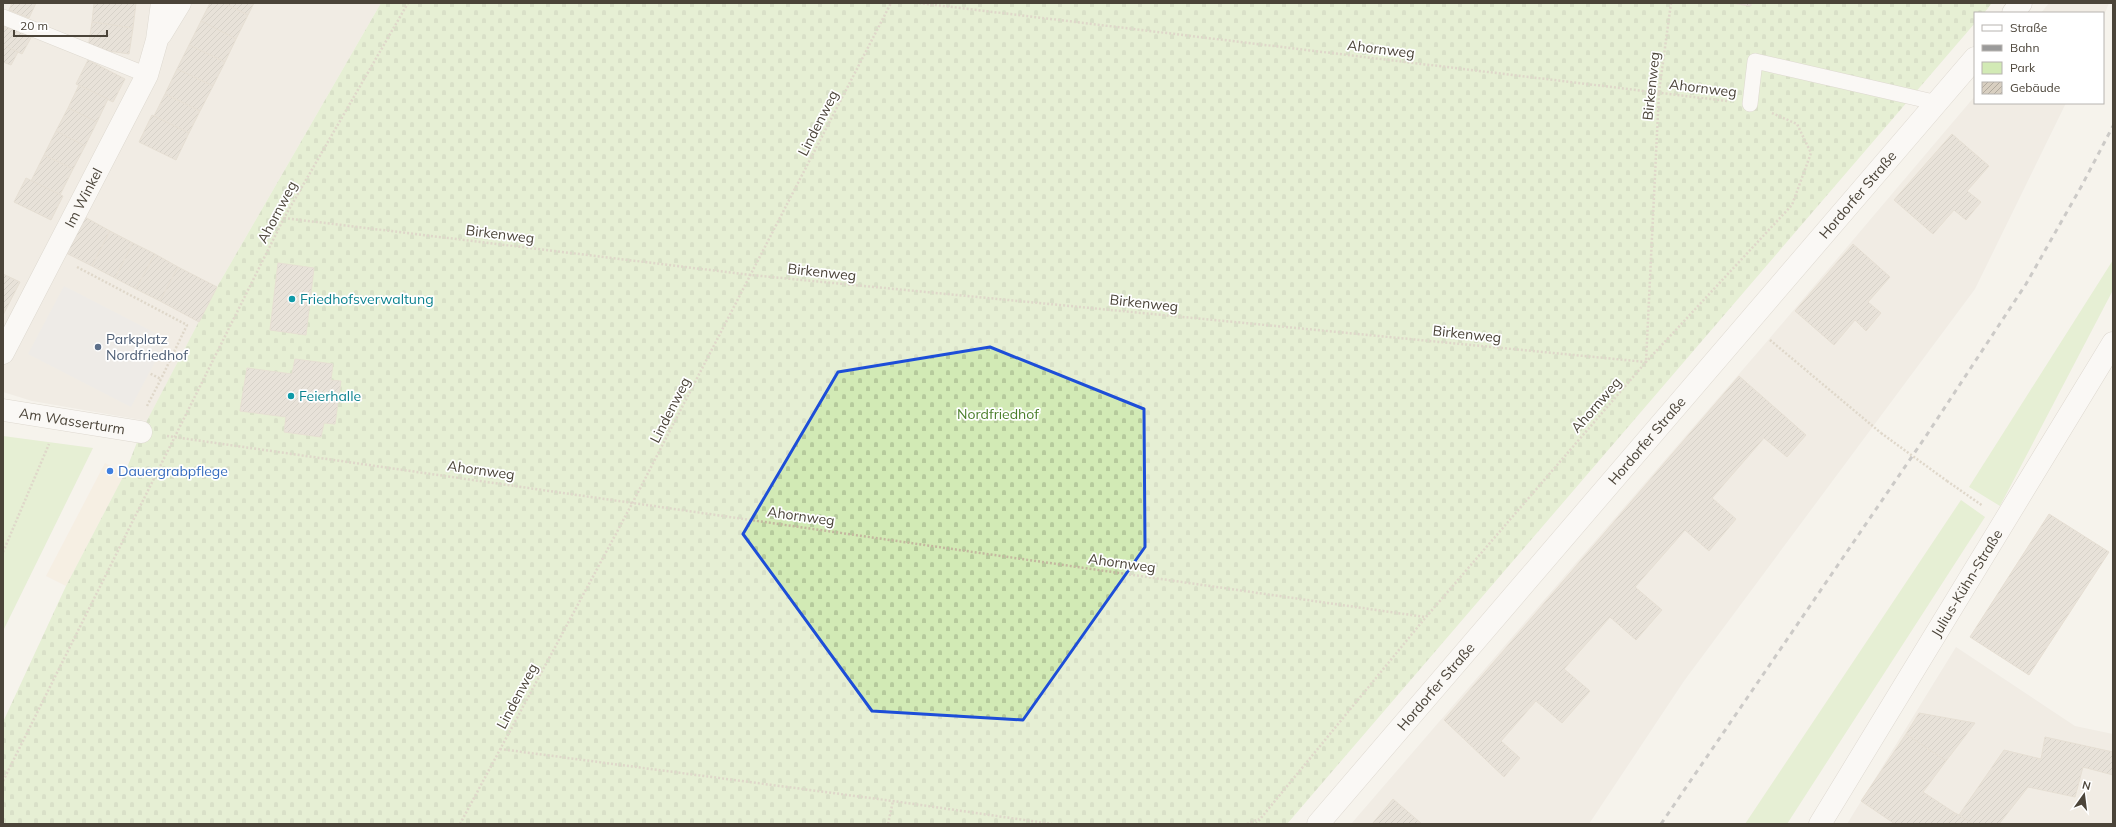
<svg xmlns="http://www.w3.org/2000/svg" width="2116" height="827" font-family="Mulish,sans-serif">
<defs>
<pattern id="cemetery-stones" width="16" height="16" patternUnits="userSpaceOnUse"><rect width="16" height="16" fill="#d2eab5"/><path d="M2 7V4a2 2 0 0 1 4 0v3zM10 15v-3a2 2 0 0 1 4 0v3z" fill="#b6ca9c"/></pattern>
<pattern id="building-hatch" width="6" height="6" patternUnits="userSpaceOnUse"><rect width="6" height="6" fill="#d8cfc1"/><path d="M-1 1l2-2M0 6l6-6M5 7l2-2" fill="none" stroke="#b1aa9e"/></pattern>
</defs>
<rect width="100%" height="100%" fill="#f6f3ec"/>
<g fill="#eae5da">
<polygon points="3,3 381,3 217,287 147,421 32,401 3,392"/>
<polygon points="2049,3 2109,3 2103,18 2103,13 2041,13"/>
<polygon points="1975,96 1975,103 2066,103 1975,289 1684,681 1589,824 1351,824 1764,345"/>
<polygon points="1956,647 2075,726 2113,734 2113,824 1847,824"/>
</g>
<polygon fill="#f7ead8" points="105,463 125,473 66,586 46,576"/>
<polygon fill="url(#cemetery-stones)" points="381,3 1992,3 1984,13 1975,13 1975,23 1287,824 3,824 3,722 66,586 125,473 141,432 217,287"/>
<g fill="#d2eab5">
<polygon points="2113,260 2113,290 2000,506 1969,487"/>
<polygon points="3,436 93,448 3,631"/>
<polygon points="1961,500 1985,517 1787,824 1745,824"/>
</g>
<polygon fill="#e5e3e0" points="64,286 167,339 131,407 28,354"/>
<g fill="url(#building-hatch)" stroke="#d3c7b4">
<polygon points="12,3 36,3 29,18 9,10"/>
<polygon points="94,3 136,3 133,28 92,22"/>
<polygon points="210,3 224,3 248,15 236,39 201,21"/>
<polygon points="224,3 254,3 248,15"/>
<polygon points="1730,3 1751,3 1751,6"/>
<polygon points="3,19 33,34 22,54 3,45"/>
<polygon points="201,21 236,39 225,62 189,45"/>
<polygon points="92,22 133,28 129,54 88,48"/>
<polygon points="3,45 18,52 11,65 3,62"/>
<polygon points="189,45 225,62 213,86 177,69"/>
<polygon points="88,60 125,79 113,102 76,84"/>
<polygon points="177,69 213,86 200,111 165,94"/>
<polygon points="79,85 108,99 97,122 68,108"/>
<polygon points="165,94 200,111 189,133 154,116"/>
<polygon points="68,108 97,122 85,146 56,131"/>
<polygon points="152,115 189,133 176,160 139,142"/>
<polygon points="56,131 85,146 73,169 44,155"/>
<polygon points="1952,134 1989,166 1967,191 1981,202 1966,220 1954,210 1933,234 1894,200"/>
<polygon points="44,155 73,169 60,195 31,181"/>
<polygon points="26,178 63,196 51,220 14,202"/>
<polygon points="83,216 110,231 92,266 64,252"/>
<polygon points="110,231 133,243 115,278 92,266"/>
<polygon points="133,243 155,254 136,289 115,278"/>
<polygon points="1853,244 1890,277 1868,302 1881,313 1866,331 1855,320 1834,345 1795,311"/>
<polygon points="155,254 178,267 160,301 136,289"/>
<polygon points="278,263 314,268 306,335 270,330"/>
<polygon points="178,267 217,287 199,322 160,301"/>
<polygon points="3,274 20,282 3,315"/>
<polygon points="295,359 333,364 331,380 341,381 335,424 324,423 321,437 284,432 286,417 240,411 247,368 292,374"/>
<polygon points="1739,376 1806,435 1787,457 1764,438 1712,498 1736,519 1709,551 1685,530 1635,587 1662,610 1636,640 1610,617 1564,669 1590,691 1562,723 1536,701 1501,741 1520,758 1504,777 1444,720"/>
<polygon points="2049,514 2109,552 2029,675 1970,637"/>
<polygon points="1919,713 1975,723 1946,761 1906,734"/>
<polygon points="1906,734 1946,761 1923,792 1955,813 1947,824 1895,824 1861,801"/>
<polygon points="2045,737 2113,752 2113,775 2083,767 2075,797 2028,787 1999,824 1973,824 1959,815 2004,750 2041,759"/>
<polygon points="1393,799 1422,824 1372,824"/>
<polygon points="1955,813 1959,815 1973,824 1947,824"/>
</g>
<g fill="none" stroke-linecap="round" stroke-linejoin="round">
<g stroke="#c2bbae" stroke-width="16">
<g id="lane">
<polyline points="3,17 147,75"/>
<polyline points="1750,104 1755,61 1938,103"/>
</g>
</g>
<g stroke="#c2bbae" stroke-width="23">
<g id="street">
<polyline points="2013,13 2021,3"/>
<polyline points="161,34 180,3"/>
<path id="s1" d="M3 353 147 75 157 40 162 3"/>
<path id="s2" d="M3 410 141 432"/>
<path id="s3" d="M1318 824 1975 58"/>
<path id="s4" d="M1820 824 2113 343"/>
</g>
</g>
<g stroke="#c4b79f" stroke-width="2.5" stroke-dasharray="2 2" stroke-linecap="butt">
<polyline points="919,3 1727,101"/>
<polyline points="284,218 751,275 1646,362 1659,92 1671,3"/>
<polyline points="77,267 187,325 161,379"/>
<polyline points="1770,340 1881,433"/>
<polyline points="147,406 161,379 149,373"/>
<polyline points="167,436 1425,617"/>
<polyline points="1947,481 1983,506"/>
<polyline points="3,552 49,444"/>
<polyline points="500,749 893,801 1052,824"/>
<polyline points="3,781 284,218 408,3"/>
<polyline points="460,824 633,502 891,3"/>
<polyline points="888,824 893,801"/>
<polyline points="1247,824 1259,819"/>
<polyline points="1256,824 1426,617 1646,362 1792,205 1811,153 1797,124 1772,113"/>
</g>
<use href="#lane" stroke="#fff" stroke-width="15"/>
<use href="#street" stroke="#fff" stroke-width="22"/>
<polyline stroke="#9a9a9a" stroke-width="3" stroke-dasharray="5 5" stroke-linecap="butt" points="1661,824 1926,436 2026,284 2081,187 2113,126"/>
<polyline stroke="#c4b79f" stroke-width="2.5" stroke-dasharray="2 2" stroke-linecap="butt" points="1881,433 1947,481"/>
</g>
<path d="M0 0H2116V827H0ZM990 347 1144 409 1145 547 1023 720 872 711 743 534 838 372Z" fill="#f6f3ec" fill-opacity=".55" fill-rule="evenodd"/>
<path fill="none" stroke="#1d4ed8" stroke-width="3" stroke-linejoin="round" d="M990 347 1144 409 1145 547 1023 720 872 711 743 534 838 372Z"/>
<g fill="#0f9aa8" stroke="#fff" stroke-width="1.5">
<circle cx="292" cy="299" r="4"/>
<circle cx="291" cy="396" r="4"/>
</g>
<circle fill="#5c6f8a" stroke="#fff" stroke-width="1.5" cx="98" cy="347" r="4"/>
<circle fill="#3f7fe0" stroke="#fff" stroke-width="1.5" cx="110" cy="471" r="4"/>
<g text-anchor="middle" stroke-width="3.5" stroke-linejoin="round" paint-order="stroke">
<g font-size="14" fill="#4b4439" stroke="#fff">
<text transform="translate(1381 49) rotate(7)" y="5">Ahornweg</text>
<text transform="translate(1651 86) rotate(-84)" y="5">Birkenweg</text>
<text transform="translate(1703 88) rotate(7)" y="5">Ahornweg</text>
<text transform="translate(818 123) rotate(-63)" y="5">Lindenweg</text>
<text dy="5" stroke="none"><textPath href="#s3" startOffset="829">Hordorfer Straße</textPath></text>
<text dy="5" stroke="none"><textPath href="#s1" startOffset="175">Im Winkel</textPath></text>
<text transform="translate(277 212) rotate(-62)" y="5">Ahornweg</text>
<text transform="translate(500 234) rotate(7)" y="5">Birkenweg</text>
<text transform="translate(822 272) rotate(6)" y="5">Birkenweg</text>
<text transform="translate(1144 303) rotate(6)" y="5">Birkenweg</text>
<text transform="translate(1467 334) rotate(6)" y="5">Birkenweg</text>
<text transform="translate(1596 405) rotate(-49)" y="5">Ahornweg</text>
<text transform="translate(670 410) rotate(-63)" y="5">Lindenweg</text>
<text dy="5" stroke="none"><textPath href="#s2" startOffset="70">Am Wasserturm</textPath></text>
<text dy="5" stroke="none"><textPath href="#s3" startOffset="505">Hordorfer Straße</textPath></text>
<text transform="translate(481 470) rotate(8)" y="5">Ahornweg</text>
<text transform="translate(801 516) rotate(8)" y="5">Ahornweg</text>
<text transform="translate(1122 563) rotate(8)" y="5">Ahornweg</text>
<text dy="5" stroke="none"><textPath href="#s4" startOffset="282">Julius-Kühn-Straße</textPath></text>
<text dy="5" stroke="none"><textPath href="#s3" startOffset="181">Hordorfer Straße</textPath></text>
<text transform="translate(517 696) rotate(-62)" y="5">Lindenweg</text>
</g>
<g font-size="14" fill="#0d838f" stroke="#fff" text-anchor="start">
<text x="300" y="304">Friedhofsverwaltung</text>
<text x="299" y="401">Feierhalle</text>
</g>
<g font-size="14" fill="#4e5e75" stroke="#fff" text-anchor="start">
<text x="106" y="344">Parkplatz<tspan x="106" dy="16">Nordfriedhof</tspan></text>
</g>
<g font-size="14" fill="#4a7f2a" stroke="#fff">
<text x="998" y="419">Nordfriedhof</text>
</g>
<g font-size="14" fill="#366cbe" stroke="#fff" text-anchor="start">
<text x="118" y="476">Dauergrabpflege</text>
</g>
</g>
<rect width="2116" height="827" fill="none" stroke="#4b4439" stroke-width="8"/>
<rect x="1974" y="12" width="130" height="92" fill="#ffffff" stroke="#b7b4b0"/>
<rect x="1982" y="25" width="20" height="6" fill="#ffffff" stroke="#b7b4b0"/>
<text x="2010" y="32" font-size="12" fill="#4b4439">Straße</text>
<rect x="1982" y="45" width="20" height="6" fill="#9a9a9a" stroke="#b7b4b0"/>
<text x="2010" y="52" font-size="12" fill="#4b4439">Bahn</text>
<rect x="1982" y="62" width="20" height="12" fill="#d2eab5" stroke="#b7b4b0"/>
<text x="2010" y="72" font-size="12" fill="#4b4439">Park</text>
<rect x="1982" y="82" width="20" height="12" fill="url(#building-hatch)" stroke="#b7b4b0"/>
<text x="2010" y="92" font-size="12" fill="#4b4439">Gebäude</text>
<g transform="translate(2084 795) rotate(14)" stroke="#ffffff" stroke-width="3" paint-order="stroke">
<path d="M0-3L7 15L0 10L-7 15Z" fill="#4b4439"/>
<text y="-6" font-size="11" font-weight="bold" text-anchor="middle" fill="#4b4439">N</text>
</g>
<path d="M14 30v6h93v-6" fill="none" stroke="#4b4439" stroke-width="2"/>
<text x="20" y="30" font-size="12" fill="#4b4439" stroke="#ffffff" stroke-width="3" paint-order="stroke">20 m</text>
</svg>
